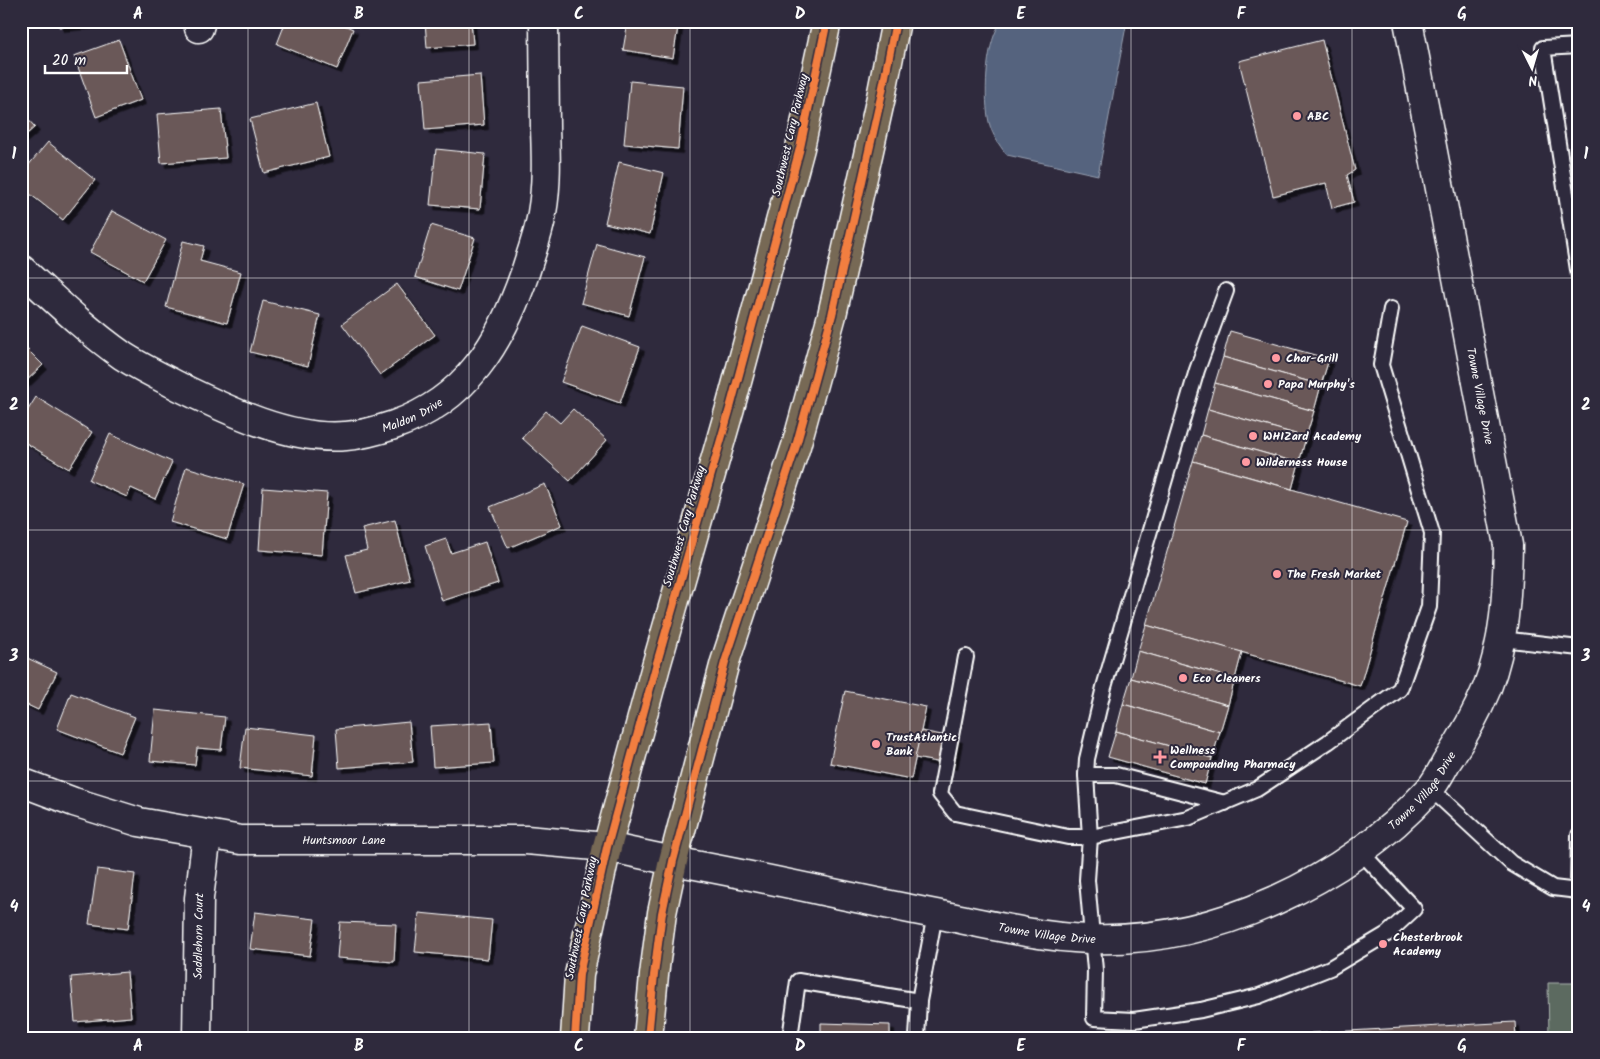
<svg xmlns="http://www.w3.org/2000/svg" width="1600" height="1059" font-family="Kalam,sans-serif">
<defs>
<filter id="shadow"><feDropShadow dx="4.5" dy="4.5" stdDeviation="0" flood-color="#0009"/></filter>
</defs>
<rect width="100%" height="100%" fill="#2f2a3d"/>
<filter id="ink" filterUnits="userSpaceOnUse"><feTurbulence type="fractalNoise" baseFrequency=".02" numOctaves="2"/><feDisplacementMap in="SourceGraphic" scale="10" xChannelSelector="R" yChannelSelector="G"/><feConvolveMatrix kernelMatrix="1 2 1 2 8 2 1 2 1" color-interpolation-filters="sRGB"/></filter>
<g filter="url(#ink)">
<polygon fill="#5b6a60" stroke="#adb4b0" points="1548,983 1579,983 1579,1038 1549,1038"/>
<path fill="#54637e" stroke="#98a1b2" d="M1002 21H1100L1126 26 1098 175 1007 155C998 144 990 131 988 117 984 92 986 40 1002 21Z"/>
<g fill="#6b5958" stroke="#fff" filter="url(#shadow)">
<polygon points="58,21 115,21 115,22 59,27"/>
<polygon points="286,21 335,21 353,29 337,69 277,44"/>
<polygon points="425,21 471,21 473,44 427,48"/>
<polygon points="628,21 679,21 673,58 623,50"/>
<polygon points="119,40 141,100 96,117 74,56"/>
<polygon points="1322,40 1355,170 1347,175 1354,202 1332,208 1326,183 1273,196 1239,61"/>
<polygon points="480,75 484,125 425,130 421,80"/>
<polygon points="630,81 683,86 678,149 624,144"/>
<polygon points="316,103 329,157 264,173 250,119"/>
<polygon points="221,109 226,158 161,163 157,114"/>
<polygon points="21,112 35,127 21,139"/>
<polygon points="48,142 95,180 63,220 21,187 21,174"/>
<polygon points="436,149 485,154 480,209 430,205"/>
<polygon points="619,162 664,173 650,234 605,223"/>
<polygon points="112,211 166,240 143,281 90,252"/>
<polygon points="431,225 475,238 458,291 415,277"/>
<polygon points="183,241 204,246 200,261 241,272 227,323 166,307"/>
<polygon points="597,244 645,257 629,316 581,303"/>
<polygon points="397,284 435,335 380,375 342,324"/>
<polygon points="263,301 320,315 308,366 250,352"/>
<polygon points="582,326 640,347 620,403 561,382"/>
<polygon points="1230,331 1329,359 1321,385 1223,357"/>
<polygon points="21,343 43,365 21,386"/>
<polygon points="1223,357 1321,385 1314,411 1215,383"/>
<polygon points="1215,383 1314,411 1306,437 1208,409"/>
<polygon points="36,397 92,432 69,469 21,440 21,421"/>
<polygon points="573,409 607,440 570,481 522,438 546,411 560,423"/>
<polygon points="1208,409 1306,437 1299,463 1201,435"/>
<polygon points="110,434 172,462 155,499 131,488 127,497 89,480"/>
<polygon points="1201,435 1299,463 1292,489 1193,461"/>
<polygon points="1193,461 1407,522 1360,686 1146,625"/>
<polygon points="186,467 244,484 227,539 170,522"/>
<polygon points="545,484 562,525 508,548 490,507"/>
<polygon points="263,488 327,493 322,555 259,550"/>
<polygon points="395,520 410,580 356,593 346,555 367,550 362,528"/>
<polygon points="446,539 451,553 485,542 498,583 442,601 425,546"/>
<polygon points="1146,625 1242,652 1235,679 1138,651"/>
<polygon points="1138,651 1235,679 1228,705 1131,678"/>
<polygon points="21,655 57,672 38,710 21,702"/>
<polygon points="1131,678 1228,705 1220,732 1123,704"/>
<polygon points="845,691 926,707 911,779 830,763"/>
<polygon points="71,693 135,717 120,753 57,729"/>
<polygon points="1123,704 1220,732 1212,758 1116,731"/>
<polygon points="155,710 225,717 221,750 197,748 195,765 150,761"/>
<polygon points="409,722 413,762 339,768 336,729"/>
<polygon points="491,722 494,763 433,767 430,726"/>
<polygon points="245,727 316,735 312,776 240,768"/>
<polygon points="921,731 958,738 953,765 915,758"/>
<polygon points="1116,731 1212,758 1205,784 1108,757"/>
<polygon points="97,869 135,874 128,929 89,924"/>
<polygon points="255,912 315,919 310,956 250,949"/>
<polygon points="419,913 492,920 488,959 415,952"/>
<polygon points="340,922 396,924 394,962 337,958"/>
<polygon points="127,972 131,1017 75,1022 71,977"/>
<polygon points="1515,1022 1516,1038 1311,1038 1311,1033"/>
<polygon points="821,1023 890,1025 890,1038 821,1038"/>
</g>
<g fill="none" stroke-linecap="round" stroke-linejoin="round">
<g stroke="#fff" stroke-width="18">
<g id="lane">
<polyline points="1579,46 1543,48 1579,276"/>
<polyline points="1226,291 1197,370 1104,687 1087,759 1086,775 1090,837 1087,880 1095,970 1094,1018 1134,1020 1201,1010 1259,996 1330,968 1387,934 1414,909 1360,851"/>
<polyline points="1502,639 1579,648"/>
<polyline points="966,657 940,794 955,813 1068,837 1090,837 1188,818 1257,789 1328,742 1400,689 1429,607 1432,533 1381,365 1391,309"/>
<polyline points="1086,775 1116,775 1225,803"/>
<polyline points="1430,788 1511,863 1553,888 1578,891 1579,835"/>
<polyline points="790,1038 798,981 919,1001"/>
<polyline points="917,1038 919,1001 935,914"/>
</g>
</g>
<g stroke="#fff" stroke-width="31">
<g id="street">
<polyline points="199,28 201,21"/>
<path id="s1" d="M21 269C54 299 86 330 123 356 140 367 159 376 178 386 227 410 290 441 346 436 362 435 379 430 394 425 467 400 501 342 525 273 531 253 539 233 542 213 547 185 546 156 545 128 545 93 544 57 544 21"/>
<path id="s2" d="M21 782 74 802 139 822 241 840H526L607 847 673 861"/>
<path id="s3" d="M197 1038 199 898 207 835"/>
</g>
</g>
<g stroke="#fff" stroke-width="31">
<g id="secondary">
<path id="s4" d="M673 861C764 877 855 899 946 916 994 926 1041 937 1089 939 1214 944 1346 881 1429 790 1436 782 1441 772 1446 763 1462 739 1476 715 1487 688 1505 642 1507 594 1508 545L1408 21"/>
</g>
</g>
<g stroke="#fff" stroke-width="31">
<g id="primary">
<polyline points="575,1038 579,975 607,847 656,666 730,408 800,148 827,21"/>
<polyline points="648,1038 654,975 662,913 673,861 725,662 796,446 832,315 881,97 896,21"/>
</g>
</g>
<use href="#lane" stroke="#2f2a3d" stroke-width="14"/>
<use href="#street" stroke="#2f2a3d" stroke-width="28"/>
<use href="#secondary" stroke="#2f2a3d" stroke-width="28"/>
<use href="#primary" stroke="#776954" stroke-width="28"/>
<g stroke="#2f2a3d" stroke-width="11">
<g id="cycleway">
<polyline points="575,1038 579,975 607,847 656,666 730,408 800,148 827,21"/>
<polyline points="648,1038 654,975 662,913 673,861 725,662 796,446 832,315 881,97 896,21"/>
</g>
</g>
<use href="#cycleway" stroke="#f27e40" stroke-width="8"/>
</g>
</g>
<path fill="none" stroke="#fff" stroke-width="1" stroke-opacity="0.55" d="M248 21V1038M469 21V1038M690 21V1038M910 21V1038M1131 21V1038M1352 21V1038M21 278H1579M21 530H1579M21 781H1579"/>
<g fill="#ff9aa2" stroke="#2f2a3d" stroke-width="2">
<circle cx="1297" cy="116" r="5"/>
<circle cx="1276" cy="358" r="5"/>
<circle cx="1268" cy="384" r="5"/>
<circle cx="1253" cy="436" r="5"/>
<circle cx="1246" cy="462" r="5"/>
<circle cx="1277" cy="574" r="5"/>
<circle cx="1183" cy="678" r="5"/>
<circle cx="876" cy="744" r="5"/>
<path d="M1157.5 749.5h5v5h5v5h-5v5h-5v-5h-5v-5h5z"/>
<circle cx="1383" cy="944" r="5"/>
</g>
<g text-anchor="middle" stroke-width="4" stroke-linejoin="round" paint-order="stroke">
<g font-size="12" font-weight="bold" fill="#fff" stroke="#2f2a3d" text-anchor="start">
<text x="1307" y="120">ABC</text>
<text x="1286" y="362">Char-Grill</text>
<text x="1278" y="388">Papa Murphy's</text>
<text x="1263" y="440">WHIZard Academy</text>
<text x="1256" y="466">Wilderness House</text>
<text x="1287" y="578">The Fresh Market</text>
<text x="1193" y="682">Eco Cleaners</text>
<text x="886" y="741">TrustAtlantic<tspan x="886" dy="14">Bank</tspan></text>
<text x="1170" y="754">Wellness<tspan x="1170" dy="14">Compounding Pharmacy</tspan></text>
<text x="1393" y="941">Chesterbrook<tspan x="1393" dy="14">Academy</tspan></text>
</g>
<g font-size="12" fill="#fff" stroke="#2f2a3d">
<text transform="translate(790 135) rotate(-77)" y="4">Southwest Cary Parkway</text>
<text transform="translate(1480 396) rotate(79)" y="4">Towne Village Drive</text>
<text dy="4" stroke="none"><textPath href="#s1" startOffset="444">Maldon Drive</textPath></text>
<text transform="translate(684 526) rotate(-74)" y="4">Southwest Cary Parkway</text>
<text dy="4" stroke="none"><textPath href="#s4" startOffset="801">Towne Village Drive</textPath></text>
<text dy="4" stroke="none"><textPath href="#s2" startOffset="331">Huntsmoor Lane</textPath></text>
<text transform="translate(581 918) rotate(-79)" y="4">Southwest Cary Parkway</text>
<text dy="4" stroke="none"><textPath href="#s4" startOffset="381">Towne Village Drive</textPath></text>
<text dy="4" stroke="none"><textPath href="#s3" startOffset="102">Saddlehorn Court</textPath></text>
</g>
</g>
<rect width="1600" height="1059" fill="none" stroke="#2f2a3d" stroke-width="55"/>
<g transform="translate(1532 68) rotate(175)" stroke="#2f2a3d" stroke-width="4" paint-order="stroke">
<path d="M0-4L9 19L0 12L-9 19Z" fill="#ffffff"/>
<text y="-8" font-size="14" font-weight="bold" text-anchor="middle" fill="#ffffff">N</text>
</g>
<path d="M45 65v8h82v-8" fill="none" stroke="#ffffff" stroke-width="2.5"/>
<text x="52" y="65" font-size="15" fill="#ffffff" stroke="#2f2a3d" stroke-width="4" paint-order="stroke">20 m</text>
<rect x="28" y="28" width="1544" height="1004" fill="none" stroke="#fff" stroke-width="2"/>
<g font-size="16" text-anchor="middle" font-weight="bold" fill="#fff">
<text x="138" y="19">A</text>
<text x="359" y="19">B</text>
<text x="579" y="19">C</text>
<text x="800" y="19">D</text>
<text x="1021" y="19">E</text>
<text x="1241" y="19">F</text>
<text x="1462" y="19">G</text>
<text x="14" y="159">1</text>
<text x="1586" y="159">1</text>
<text x="14" y="410">2</text>
<text x="1586" y="410">2</text>
<text x="14" y="661">3</text>
<text x="1586" y="661">3</text>
<text x="14" y="912">4</text>
<text x="1586" y="912">4</text>
<text x="138" y="1051">A</text>
<text x="359" y="1051">B</text>
<text x="579" y="1051">C</text>
<text x="800" y="1051">D</text>
<text x="1021" y="1051">E</text>
<text x="1241" y="1051">F</text>
<text x="1462" y="1051">G</text>
</g>
</svg>
